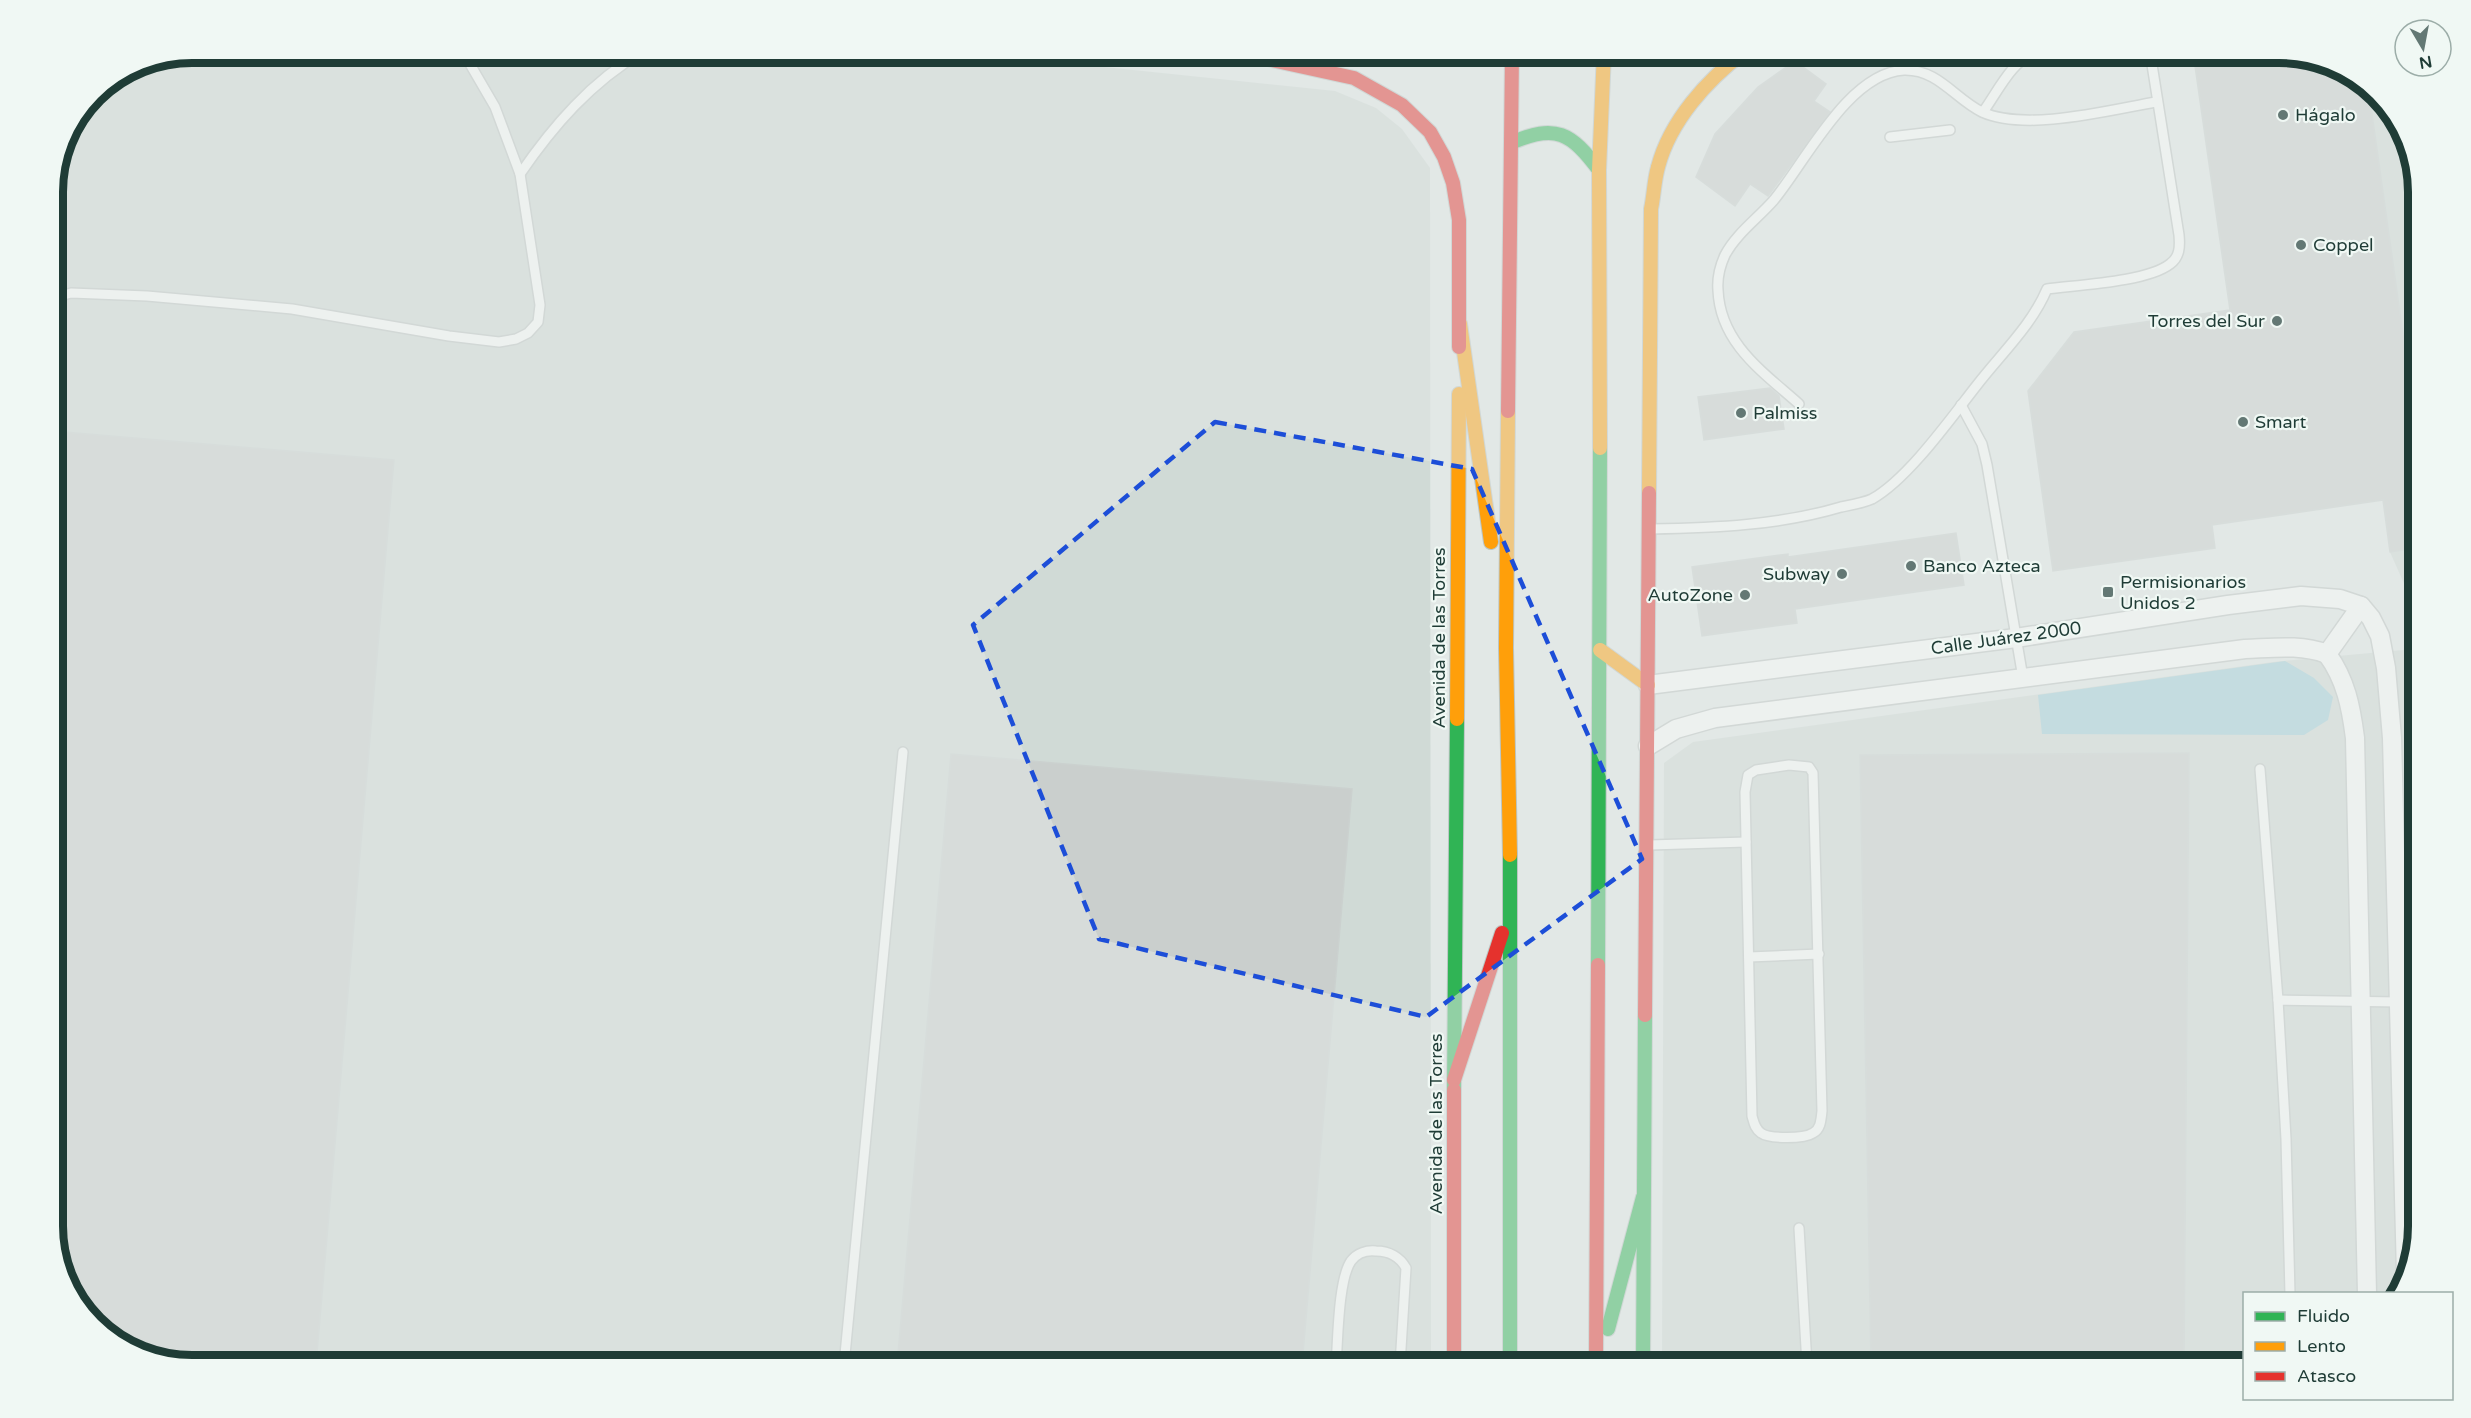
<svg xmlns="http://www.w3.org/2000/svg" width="2471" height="1418" font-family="'Varela Round',sans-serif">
<rect width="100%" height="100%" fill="#e2e8e6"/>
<g fill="#d0dad6">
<polygon points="192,52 961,52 1335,91 1376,108 1402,129 1430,168 1431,1365 192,1365 123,1347 76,1303 53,1235 53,183 67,131 94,93 139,63"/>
<polygon points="2369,92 2400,122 2418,183 2418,441"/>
<polygon points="2418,548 2418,1226 2400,1293 2244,1294 2244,1365 1662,1365 1664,763 1693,742 2273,662 2414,649 2410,597 2390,552"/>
</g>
<polygon fill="#a0ced9" points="2285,661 2314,678 2333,697 2328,720 2304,735 2042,734 2038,695"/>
<g fill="#cacfcd" stroke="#cbd1cf" stroke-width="1.5">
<polygon points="2193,52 2279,52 2348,71 2369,92 2418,441 2418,548 2390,552 2383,500 2212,525 2215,548 2053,571 2028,391 2074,332 2230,310"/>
<polygon points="1795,61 1826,84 1814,101 1830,112 1768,196 1750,184 1735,206 1696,177 1715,134 1758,87"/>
<polygon points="1770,388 1779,396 1784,429 1704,440 1698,397"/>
<polygon points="53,431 394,460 316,1365 192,1365 123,1347 76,1303 53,1235"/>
<polygon points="1956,533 1964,585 1795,609 1797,623 1702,636 1692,567 1788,554 1788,557"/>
<polygon points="2189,753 2184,1365 1871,1365 1860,755"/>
<polygon points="951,754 1352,789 1302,1365 897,1365"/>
</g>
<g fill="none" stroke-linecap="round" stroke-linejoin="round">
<g stroke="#bfc5c3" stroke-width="12">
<g id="lane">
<path d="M1983 112C1997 93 2013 58 2037 52"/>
<polyline points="1890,137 1950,130"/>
<path d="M520 174C553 126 591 82 642 52"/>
<polyline points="53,298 71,293 147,296 292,309 449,336 499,342 516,339 528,333 538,322 540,305 520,174 495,107 463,52"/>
<path d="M1799 404C1763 372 1720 343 1718 290 1717 278 1720 266 1725 255 1736 234 1757 219 1773 201 1805 163 1848 73 1904 70 1938 69 1955 99 1982 112 2026 132 2110 110 2156 102"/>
<polyline points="1961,405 1982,444 1987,465 2023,678"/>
<path d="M1651 529C1714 528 1781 525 1841 507 1851 505 1863 503 1872 499 1908 479 1951 418 1977 385 2001 354 2032 325 2047 289 2077 285 2147 282 2170 264 2180 257 2180 246 2179 235L2150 52"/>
<path d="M1789 765 1809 767 1813 773 1822 1111C1821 1119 1821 1129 1813 1133 1804 1139 1769 1139 1761 1133 1755 1129 1754 1123 1752 1116L1745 792 1748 775 1756 770Z"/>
<polyline points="2260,769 2278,1000"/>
<polyline points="1650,845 1746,842"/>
<polyline points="1749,957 1819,954"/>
<polyline points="2401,1070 2418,1068"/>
<polyline points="2403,1117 2418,1117"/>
<polyline points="1799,1228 1807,1365"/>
<polyline points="2290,1294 2286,1139 2278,1000 2399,1002"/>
<polyline points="844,1365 903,752"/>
<path d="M1336 1365C1338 1341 1338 1280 1351 1261 1357 1253 1367 1250 1376 1251 1389 1251 1400 1257 1406 1268L1400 1365"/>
</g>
</g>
<g stroke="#bfc5c3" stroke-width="21">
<g id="street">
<path d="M2327 654C2346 680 2351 707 2355 738L2367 1294"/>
<polyline points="2327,654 2361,606"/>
<polyline points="1648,685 2016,638 2228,605 2301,596 2340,599 2361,606 2371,618 2380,636 2386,668 2392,738 2406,1274"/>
<path d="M1648 746 1676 729 1715 718 2245 649C2273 648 2300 644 2327 654"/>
</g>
</g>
<g stroke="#bbc5c3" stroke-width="16">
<g id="fast">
<path d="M1511 143C1556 123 1571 133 1599 170"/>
<polyline points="1598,965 1600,448"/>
<polyline points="1454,1090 1457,719"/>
<polyline points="1608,1329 1643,1197"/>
<polyline points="1510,1365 1510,855"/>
<polyline points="1643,1365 1645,1015"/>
</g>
</g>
<g stroke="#bbc5c3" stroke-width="16">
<g id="slow">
<polyline points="1460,324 1491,542"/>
<polyline points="1508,411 1506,648 1510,855"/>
<polyline points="1600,448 1599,170 1604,52"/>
<path d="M1649 493 1651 209C1654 195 1654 181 1658 167 1670 121 1707 80 1744 52"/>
<polyline points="1600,650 1648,685"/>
<polyline points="1457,719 1459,394"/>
</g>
</g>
<g stroke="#bbc5c3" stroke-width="16">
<g id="jam">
<polyline points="1236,52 1354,78 1402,105 1430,132 1444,157 1453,183 1459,220 1459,347"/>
<polyline points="1508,411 1512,52"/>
<polyline points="1645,1015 1649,493"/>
<polyline points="1454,1080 1502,933"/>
<polyline points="1454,1090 1454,1365"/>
<polyline points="1596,1365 1598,965"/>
</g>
</g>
<use href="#lane" stroke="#fbfcfb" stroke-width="9"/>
<use href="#street" stroke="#fbfcfb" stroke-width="18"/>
<use href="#fast" stroke="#30b455" stroke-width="14"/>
<use href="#slow" stroke="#ff9f0a" stroke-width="14"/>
<use href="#jam" stroke="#e5322d" stroke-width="14"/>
</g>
<path d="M0 0H2471V1418H0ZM1215 422 1472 469 1642 859 1426 1017 1099 939 973 625Z" fill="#e2e8e6" fill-opacity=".55" fill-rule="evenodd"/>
<path fill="none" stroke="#1d4ed8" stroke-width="4.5" stroke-dasharray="12 8" stroke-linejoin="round" d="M1215 422 1472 469 1642 859 1426 1017 1099 939 973 625Z"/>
<g fill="#637874" stroke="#f0f8f4" stroke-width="2">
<circle cx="2283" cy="115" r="6"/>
<circle cx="2301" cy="245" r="6"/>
<circle cx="2277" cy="321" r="6"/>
<circle cx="1741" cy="413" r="6"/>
<circle cx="2243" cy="422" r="6"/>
<circle cx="1911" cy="566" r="6"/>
<circle cx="1842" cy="574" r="6"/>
<rect x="2102" y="586" width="12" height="12" rx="3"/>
<circle cx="1745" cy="595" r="6"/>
</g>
<g text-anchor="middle" stroke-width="4.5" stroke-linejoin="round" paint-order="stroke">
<g font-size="18" fill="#1f3c36" stroke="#f0f8f4" text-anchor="start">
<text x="2295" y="121">Hágalo</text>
<text x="2313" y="251">Coppel</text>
<text x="2265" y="327" text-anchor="end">Torres del Sur</text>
<text x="1753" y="419">Palmiss</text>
<text x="2255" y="428">Smart</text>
<text x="1923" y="572">Banco Azteca</text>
<text x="1830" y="580" text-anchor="end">Subway</text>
<text x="2120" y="588">Permisionarios<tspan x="2120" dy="21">Unidos 2</tspan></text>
<text x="1733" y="601" text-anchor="end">AutoZone</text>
</g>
<g font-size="18" fill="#1f3c36" stroke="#f0f8f4">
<text transform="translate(1439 638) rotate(-90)" y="6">Avenida de las Torres</text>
<text transform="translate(2006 638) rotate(-8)" y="6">Calle Juárez 2000</text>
<text transform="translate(1436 1124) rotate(-90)" y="6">Avenida de las Torres</text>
</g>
</g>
<path d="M0 0H2471V1418H0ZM192 63H2279A129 129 0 0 1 2408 192V1226A129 129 0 0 1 2279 1355H192A129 129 0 0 1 63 1226V192A129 129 0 0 1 192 63Z" fill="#f0f8f4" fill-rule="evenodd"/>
<path fill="none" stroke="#1f3c36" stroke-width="8" d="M192 63H2279A129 129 0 0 1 2408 192V1226A129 129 0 0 1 2279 1355H192A129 129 0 0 1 63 1226V192A129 129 0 0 1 192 63Z"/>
<rect x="2243" y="1292" width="210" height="108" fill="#f0f8f4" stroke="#9cada8" stroke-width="1.5"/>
<rect x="2255" y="1312" width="30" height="9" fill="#30b455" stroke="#9cada8" stroke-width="1.5"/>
<text x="2297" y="1322" font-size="18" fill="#1f3c36">Fluido</text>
<rect x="2255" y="1342" width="30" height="9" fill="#ff9f0a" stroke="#9cada8" stroke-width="1.5"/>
<text x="2297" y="1352" font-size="18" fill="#1f3c36">Lento</text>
<rect x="2255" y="1372" width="30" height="9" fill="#e5322d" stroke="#9cada8" stroke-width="1.5"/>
<text x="2297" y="1382" font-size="18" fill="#1f3c36">Atasco</text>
<g transform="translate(2423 48) rotate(170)"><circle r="28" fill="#f0f8f4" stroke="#9cada8" stroke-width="1.5"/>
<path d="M0-4.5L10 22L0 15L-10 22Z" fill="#637874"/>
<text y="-9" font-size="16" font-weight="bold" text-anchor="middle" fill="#1f3c36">N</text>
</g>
</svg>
